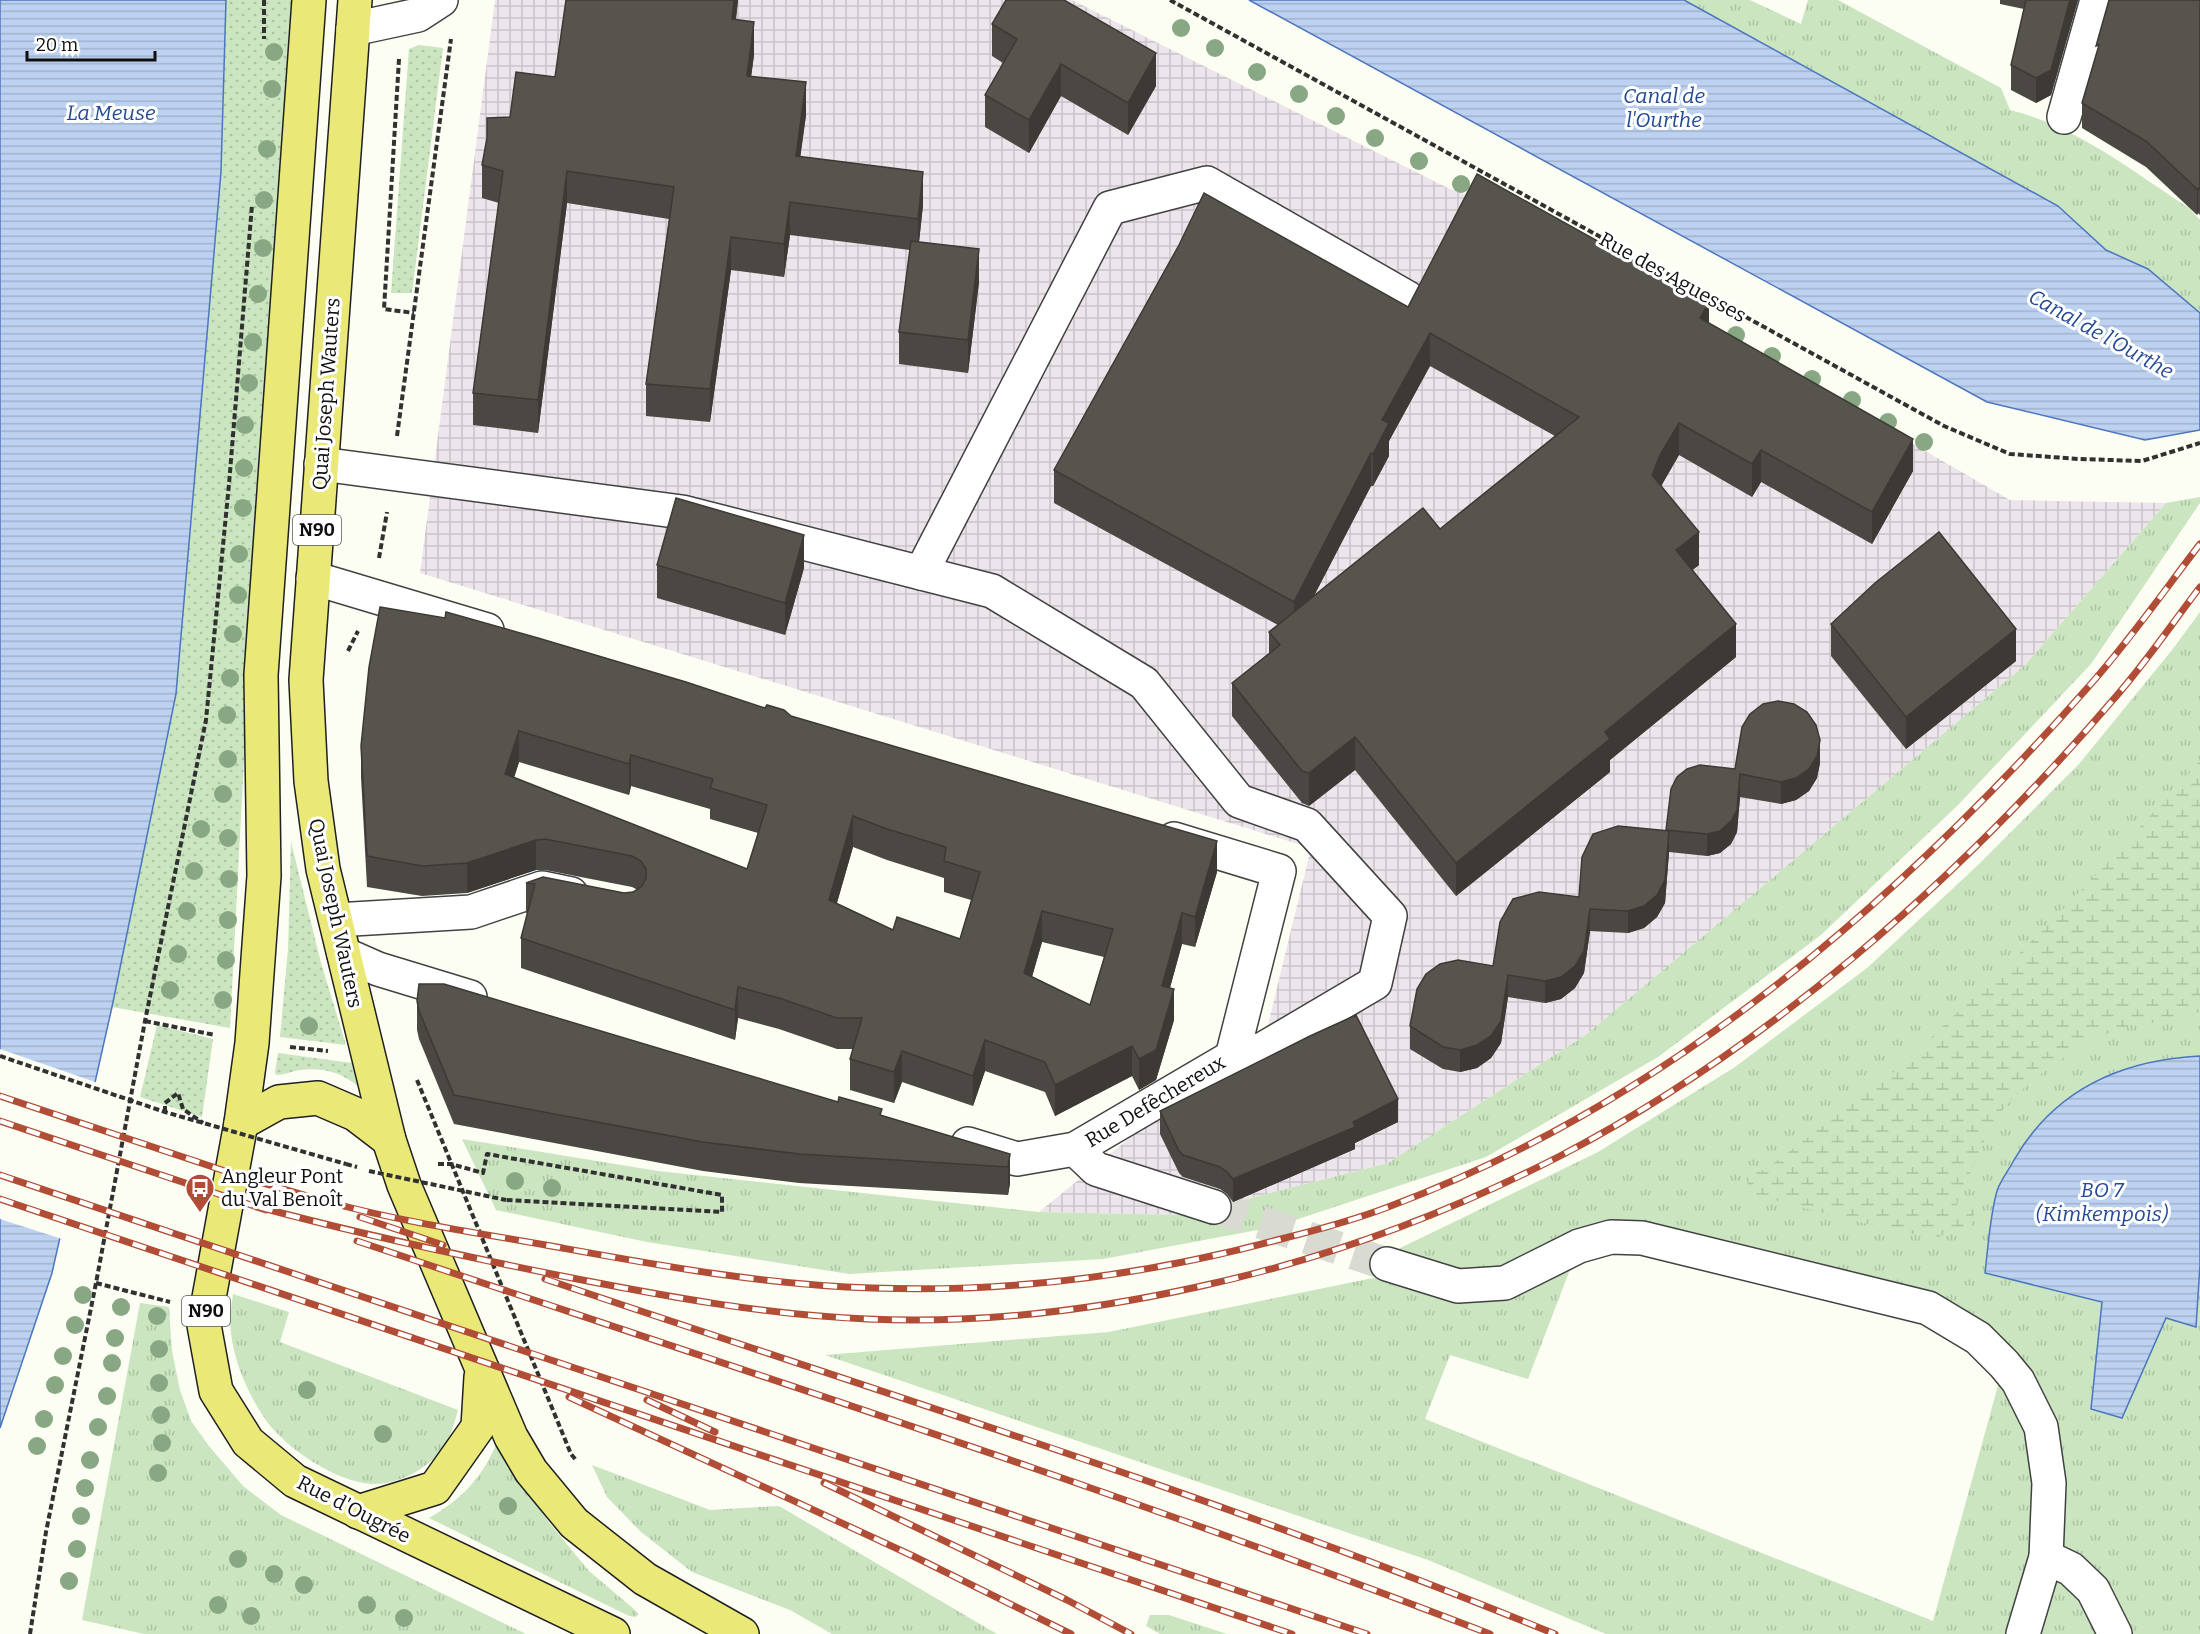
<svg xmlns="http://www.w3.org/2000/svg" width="2200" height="1634" font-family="Bitter,serif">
<defs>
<pattern id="industrial-grid" width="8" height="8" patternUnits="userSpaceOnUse" patternTransform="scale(1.5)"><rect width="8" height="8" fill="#ede5ec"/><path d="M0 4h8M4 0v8" fill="none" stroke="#cac3c9"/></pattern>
<pattern id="grass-tufts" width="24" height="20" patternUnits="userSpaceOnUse" patternTransform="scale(1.5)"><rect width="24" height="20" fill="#cae5c0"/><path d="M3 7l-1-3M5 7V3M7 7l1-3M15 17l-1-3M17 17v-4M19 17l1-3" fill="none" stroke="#acc3a4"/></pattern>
<pattern id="wetland-marsh" width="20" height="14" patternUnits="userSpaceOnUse" patternTransform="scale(1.5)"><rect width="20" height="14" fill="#cae5c0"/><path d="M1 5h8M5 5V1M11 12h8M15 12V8" fill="none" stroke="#acc3a4"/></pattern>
<pattern id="garden-dots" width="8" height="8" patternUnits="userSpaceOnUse" patternTransform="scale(1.5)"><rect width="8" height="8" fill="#cae5c0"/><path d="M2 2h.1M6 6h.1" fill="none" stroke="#acc3a4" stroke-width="1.8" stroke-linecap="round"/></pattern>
<pattern id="water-rules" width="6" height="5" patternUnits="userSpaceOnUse" patternTransform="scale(1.5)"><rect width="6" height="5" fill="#bdd1f0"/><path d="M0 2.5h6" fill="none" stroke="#a1b2cd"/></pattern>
</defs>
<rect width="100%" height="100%" fill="#fdfef3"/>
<polygon fill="url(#industrial-grid)" points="495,0 1072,0 1450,189 1475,198 1568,244 2010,500 2166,503 2025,665 1587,1034 1388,1163 1184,1215 1039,1212 1137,1132 1257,1070 1311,848 420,573"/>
<g fill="url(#grass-tufts)" fill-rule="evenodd">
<path d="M1684 0H1750L1801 24 1808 0H1838L2001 88 2010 110C2076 126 2132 171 2189 208L2200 220V313L2148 269 2106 250 2058 206Z"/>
<polygon points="2200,497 2200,503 2091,664 1958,805 1821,935 1658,1057 1486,1157 1274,1227 1103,1259 849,1274 647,1242 496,1210 462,1139 658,1171 1039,1212 1184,1215 1388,1163 1587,1034 2025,665 2166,503"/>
<path d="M2200 612V1634H1606L1428 1560 825 1355 1109 1332 1383 1276 1390 1253 1598 1152 1735 1067 1867 968 1977 866 2079 764 2172 650ZM1579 1246 1928 1295 2004 1364 1933 1621 1425 1419 1450 1355 1528 1379Z"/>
<path d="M233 1294 289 1312 280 1342 458 1410C454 1423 451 1437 443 1448 428 1469 398 1485 372 1484 336 1482 285 1448 265 1419 246 1391 231 1355 230 1321 230 1312 232 1303 233 1294Z"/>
<polygon points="140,1303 169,1307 172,1351 180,1390 191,1421 209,1446 243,1486 281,1515 526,1634 144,1634 82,1620"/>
<path d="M498 1441 548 1521 570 1548 589 1571 635 1610 638 1614 636 1617 629 1616 429 1518C464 1498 482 1477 498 1441Z"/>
<polygon points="592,1465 710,1510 779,1506 997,1634 832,1634 790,1610 692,1572 641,1532 607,1497"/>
<polygon points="1150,1615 1169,1615 1227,1634 1160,1634 1146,1626"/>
</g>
<path fill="url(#wetland-marsh)" d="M2200 761V1011C2176 1027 2150 1019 2124 1027 2082 1041 2015 1086 1993 1124 1979 1148 1970 1175 1958 1200L1957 1206 1975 1210 1970 1232 1950 1226 1944 1234 1935 1239 1837 1217 1767 1198 1750 1200 1746 1173 1765 1170 1895 1071 2007 966 2101 870Z"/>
<g fill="url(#garden-dots)">
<polygon points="226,0 292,0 243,778 230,1028 112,1007 176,694 221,172"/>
<polygon points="419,45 443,48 412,293 391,293 409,49"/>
<polygon points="291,842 321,963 346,1045 280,1037 288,949"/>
<polygon points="157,1025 213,1039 202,1117 140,1097"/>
<path d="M278 1053 352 1063 359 1087C342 1072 322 1067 300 1070 292 1071 284 1075 276 1075L275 1072Z"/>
</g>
<g fill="url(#water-rules)" stroke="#4c76bf" stroke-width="1.5">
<polygon points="0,0 226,0 221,172 176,694 112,1007 52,1273 0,1428"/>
<polygon points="1249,0 1684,0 2058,206 2106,250 2148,269 2200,313 2200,430 2145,440 1987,402"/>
<path d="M2200 1056V1265L2196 1327 2166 1318 2122 1418 2091 1409 2102 1302 1985 1273C1988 1248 1990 1215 1997 1191 2000 1181 2009 1170 2014 1160 2055 1089 2121 1060 2200 1056Z"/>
</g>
<polygon fill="#fdfef3" points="0,1049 98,1083 62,1239 0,1219"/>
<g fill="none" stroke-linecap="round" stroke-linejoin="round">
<polyline stroke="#d9dad1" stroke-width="33" stroke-dasharray="33 16" stroke-linecap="butt" points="1214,1207 1387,1264"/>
<g stroke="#424242" stroke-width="36">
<g id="minor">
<polyline points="353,29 418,15 441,0"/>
<polyline points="2064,117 2097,0"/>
<polyline points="321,464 682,512 992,591 1144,683 1239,801 1307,825 1390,916 1375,983 1263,1049 1232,1057"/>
<polyline points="921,573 1110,208 1207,183 1408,298"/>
<polyline points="313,578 487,630"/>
<polyline points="336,920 471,912 542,888 571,894"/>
<polyline points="344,954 378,969 470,997"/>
<polyline points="968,1144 1017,1159 1075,1149 1232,1057 1279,871 1174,839"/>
<polyline points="1075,1149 1096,1169 1214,1207"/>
<polyline points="1387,1264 1458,1286 1505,1283 1579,1246 1611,1237 1642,1238 1928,1308 1978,1338 2004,1364 2018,1381 2041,1427 2049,1483 2046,1557 2023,1634"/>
<polyline points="2046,1557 2071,1569 2093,1590 2115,1634"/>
</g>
</g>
<g stroke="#202020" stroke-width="36">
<g id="major">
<polyline points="309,0 261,675 264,876 252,1043 241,1123 204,1325 216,1391 248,1442 295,1481 613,1634"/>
<polyline points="355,0 306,680 311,781 323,869 389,1140 404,1185 511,1437 531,1471 574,1523 645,1579 742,1634"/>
<polyline points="241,1123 279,1102 318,1098 355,1114 389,1140"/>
<polyline points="358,1512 435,1488 478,1427 481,1377"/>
</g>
</g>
<g stroke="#313131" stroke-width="4" stroke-dasharray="6 3" stroke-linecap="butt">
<polyline points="264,0 264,39"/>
<polyline points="1170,0 1944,426 2010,454 2079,459 2142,461 2200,443"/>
<polyline points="399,59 384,309 414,313"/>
<polyline points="397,436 451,39"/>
<polyline points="379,558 387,512"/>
<polyline points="348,651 358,631"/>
<polyline points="145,1021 215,1035"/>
<polyline points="290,1047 328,1051"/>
<polyline points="417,1080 571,1454 576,1460"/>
<polyline points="165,1112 165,1103 178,1093 183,1109 203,1123"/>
<polyline points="346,1164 357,1167"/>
<polyline points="438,1164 451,1164 483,1173 487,1154 722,1195 722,1212 506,1200"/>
<polyline points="96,1283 170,1302"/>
<polyline points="30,1634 46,1532 96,1283 145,1021 206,720 229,484 252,205"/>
</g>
<use href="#minor" stroke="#fff" stroke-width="33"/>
<use href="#major" stroke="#eae977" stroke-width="33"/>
<g stroke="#b14d36" stroke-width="7">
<g id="rail">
<polyline points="0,1096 252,1180"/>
<polyline points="0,1121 266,1210"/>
<polyline points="0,1175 1367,1634"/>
<path d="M246 1178C274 1186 303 1195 332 1203 403 1222 478 1233 551 1246 657 1265 764 1285 872 1288 1011 1293 1148 1275 1281 1239 1317 1230 1354 1220 1388 1207 1665 1104 1897 904 2090 685 2129 641 2164 591 2200 544"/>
<polyline points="0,1199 1292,1634"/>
<path d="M259 1207C362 1235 467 1257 572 1278 670 1297 767 1315 867 1319 978 1324 1089 1311 1197 1287 1323 1260 1445 1215 1560 1156 1769 1047 1959 879 2112 701 2144 665 2171 625 2200 587"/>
<polyline points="360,1217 443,1245"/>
<path d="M357 1241C736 1368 1117 1490 1490 1634"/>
<path d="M545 1279C883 1393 1225 1499 1555 1634"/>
<polyline points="569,1397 913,1556 1071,1634"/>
<polyline points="647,1400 715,1432"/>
<polyline points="824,1483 1067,1600 1131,1634"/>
</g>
</g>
<use href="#rail" stroke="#fff" stroke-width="4.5" stroke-dasharray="14" stroke-linecap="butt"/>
<g stroke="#313131" stroke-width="4" stroke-dasharray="6 3" stroke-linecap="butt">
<polyline points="0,1056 165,1112 346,1164"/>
<polyline points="369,1171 506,1200"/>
</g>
</g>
<g fill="#87a883">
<circle cx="1181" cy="28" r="9"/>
<circle cx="1215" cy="48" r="9"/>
<circle cx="274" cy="52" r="9"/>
<circle cx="1257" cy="72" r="9"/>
<circle cx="272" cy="89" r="9"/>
<circle cx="1299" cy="94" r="9"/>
<circle cx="1336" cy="116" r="9"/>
<circle cx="1375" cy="138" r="9"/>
<circle cx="267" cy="149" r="9"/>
<circle cx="1419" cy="161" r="9"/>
<circle cx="1461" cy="184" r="9"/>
<circle cx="264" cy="200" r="9"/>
<circle cx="263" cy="248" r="9"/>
<circle cx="258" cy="294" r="9"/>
<circle cx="1736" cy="335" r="9"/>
<circle cx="253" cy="342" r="9"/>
<circle cx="1772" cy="356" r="9"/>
<circle cx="1812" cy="379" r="9"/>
<circle cx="249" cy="383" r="9"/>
<circle cx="1852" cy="400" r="9"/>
<circle cx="1888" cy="422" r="9"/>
<circle cx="245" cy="425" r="9"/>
<circle cx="1924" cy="442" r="9"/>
<circle cx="244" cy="468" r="9"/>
<circle cx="243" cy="508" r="9"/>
<circle cx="239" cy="554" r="9"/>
<circle cx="238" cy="595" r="9"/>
<circle cx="233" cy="634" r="9"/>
<circle cx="230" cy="678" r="9"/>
<circle cx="227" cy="715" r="9"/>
<circle cx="228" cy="759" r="9"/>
<circle cx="223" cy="794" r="9"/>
<circle cx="201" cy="829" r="9"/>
<circle cx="228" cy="838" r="9"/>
<circle cx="194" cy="871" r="9"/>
<circle cx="229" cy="879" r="9"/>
<circle cx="187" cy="911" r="9"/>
<circle cx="228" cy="920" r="9"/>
<circle cx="178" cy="954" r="9"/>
<circle cx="226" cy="960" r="9"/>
<circle cx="170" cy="990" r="9"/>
<circle cx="223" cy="1000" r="9"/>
<circle cx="309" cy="1026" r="9"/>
<circle cx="515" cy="1181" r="9"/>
<circle cx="552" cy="1188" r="9"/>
<circle cx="83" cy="1295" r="9"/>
<circle cx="121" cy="1307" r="9"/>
<circle cx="157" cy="1316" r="9"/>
<circle cx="75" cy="1325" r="9"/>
<circle cx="115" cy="1338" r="9"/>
<circle cx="159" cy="1349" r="9"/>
<circle cx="63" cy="1356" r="9"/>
<circle cx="112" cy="1363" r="9"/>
<circle cx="159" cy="1383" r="9"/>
<circle cx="55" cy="1385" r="9"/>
<circle cx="307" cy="1390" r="9"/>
<circle cx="107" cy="1396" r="9"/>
<circle cx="161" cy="1415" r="9"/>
<circle cx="44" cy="1419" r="9"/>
<circle cx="98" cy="1427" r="9"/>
<circle cx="383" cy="1434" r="9"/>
<circle cx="162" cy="1443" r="9"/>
<circle cx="37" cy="1446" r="9"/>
<circle cx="90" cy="1460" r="9"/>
<circle cx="158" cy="1473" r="9"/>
<circle cx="85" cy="1488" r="9"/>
<circle cx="508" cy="1506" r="9"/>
<circle cx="81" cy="1516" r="9"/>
<circle cx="77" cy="1549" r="9"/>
<circle cx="238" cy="1559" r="9"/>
<circle cx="274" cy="1574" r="9"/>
<circle cx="69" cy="1581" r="9"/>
<circle cx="304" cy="1585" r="9"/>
<circle cx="218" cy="1605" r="9"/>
<circle cx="367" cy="1605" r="9"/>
<circle cx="251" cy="1616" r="9"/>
<circle cx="404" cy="1618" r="9"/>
</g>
<g fill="#4b4742" fill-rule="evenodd">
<polygon points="566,0 738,0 736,20 754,55 751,76 806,115 800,157 923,205 919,242 979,282 968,373 899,364 899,332 910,250 790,235 784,277 731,270 710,422 646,416 646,384 669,219 567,203 538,433 473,425 473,393 499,203 482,198 482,165 555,77"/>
<polygon points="2000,0 2078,0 2051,95 2036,103 2011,90 2011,65 2024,9 2000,4"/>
<polygon points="2200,0 2200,215 2198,213 2197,215 2146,167 2082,128 2082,103 2096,54"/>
<polygon points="992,24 1156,86 1128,135 1061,96 1029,153 985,127 985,95 1003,63 992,56"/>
<path d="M1408 307 1709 323 1913 471 1872 544 1761 482 1752 497 1679 455 1661 486 1699 565 1692 570 1736 657 1610 760V772L1456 896 1355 770 1309 806 1302 803 1232 716V683L1269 653V632L1278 625 1054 503V470ZM1430 366 1555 436 1440 529 1314 596 1371 486H1373L1389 456V441Z"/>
<polygon points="657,565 804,568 785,635 657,598"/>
<polygon points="1831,624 2016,661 1906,749 1831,656"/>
<path d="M765 708 791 716 1217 872 1195 947 1182 944 1170 988 1174 1020 1156 1080 1139 1090 1132 1076 1055 1116 1045 1092 985 1071 973 1106 902 1082 894 1103 850 1090V1059L853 1049H837L779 1029 738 1018 735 1040 521 968V938L527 913H526V883L624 893 633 892 638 890 632 887 545 870H536L467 893 422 896 367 887 361 777V746ZM519 762 629 795 631 786 710 809V819L758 833 747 869 514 778ZM853 847 887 860 944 878V892L971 900 960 939 893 930 837 903ZM1042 942 1104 957 1090 1005 1032 977Z"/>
<polygon points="1820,763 1817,778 1809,791 1796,800 1781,804 1740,797 1737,832 1731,844 1720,853 1707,856 1669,852 1665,903 1657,917 1644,928 1628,933 1590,931 1584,973 1575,988 1561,999 1545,1003 1508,997 1501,1043 1491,1058 1477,1068 1460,1072 1443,1069 1410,1049 1410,1026 1493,966 1579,897 1666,830 1735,769"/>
<polygon points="417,1001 838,1102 1010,1154 1010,1183 1008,1195 799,1183 703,1171 454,1124 419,1039 417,1030"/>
<polygon points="1160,1111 1398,1122 1355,1143 1355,1149 1233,1202 1227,1194 1220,1189 1183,1177 1179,1173 1160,1134"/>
</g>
<g fill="#3d3a36">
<polygon points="734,0 738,0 732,51 732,19"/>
<polygon points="2070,0 2078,0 2051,95 2036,103 2036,78"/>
<polygon points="754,22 754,55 747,108 747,76"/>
<polygon points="1156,53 1156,86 1128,135 1128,103"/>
<polygon points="1061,64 1061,96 1029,153 1029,120"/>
<polygon points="806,82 806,115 796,189 796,156"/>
<polygon points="567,171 567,203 538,433 538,400"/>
<polygon points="923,172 923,205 918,251 918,219"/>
<polygon points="2198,188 2198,213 2197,215 2197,189"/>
<polygon points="790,202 790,235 784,277 784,244"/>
<polygon points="731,237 731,270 710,422 710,389"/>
<polygon points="979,249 979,282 968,373 968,340"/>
<polygon points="1709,303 1709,335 1700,318"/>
<polygon points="1430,333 1430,366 1389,441 1389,456 1373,486 1373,454 1382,420"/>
<polygon points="1679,423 1679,455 1660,488 1652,475 1660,455"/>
<polygon points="1913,439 1913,471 1872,544 1872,512"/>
<polygon points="1761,450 1761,482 1752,497 1752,464"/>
<polygon points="1371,453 1371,486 1294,634 1294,602"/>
<polygon points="1699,532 1699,565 1676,583 1676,550"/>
<polygon points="804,535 804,568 785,635 785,603"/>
<polygon points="1736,624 1736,657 1610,760 1610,772 1456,896 1456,863 1605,732"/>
<polygon points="2016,629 2016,661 1906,749 1906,717"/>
<polygon points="519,731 519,762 505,804 505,774"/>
<polygon points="1355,737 1355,770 1309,806 1309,773"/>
<polygon points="1820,740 1820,763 1817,778 1809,791 1796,800 1781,804 1781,782"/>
<polygon points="631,755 631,786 629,795 629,764"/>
<polygon points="1740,774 1740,797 1737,832 1731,844 1720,853 1707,856 1707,834"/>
<polygon points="853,816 853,847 829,930 829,900"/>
<polygon points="1669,831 1669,853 1665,903 1657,917 1644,928 1628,933 1628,911"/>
<polygon points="536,840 536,870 467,893 467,863"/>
<polygon points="1217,841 1217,872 1195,947 1195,917"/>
<polygon points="1590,909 1590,931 1584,973 1575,988 1561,999 1545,1003 1545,981"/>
<polygon points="1042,911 1042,942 1024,1004 1024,973"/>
<polygon points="1182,913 1182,944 1162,1016 1162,986"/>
<polygon points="1508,975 1508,997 1501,1043 1491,1058 1477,1068 1460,1072 1460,1050"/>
<polygon points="738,987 738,1018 735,1040 735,1010"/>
<polygon points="1174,989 1174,1020 1156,1080 1139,1090 1139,1059"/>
<polygon points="985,1040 985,1071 973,1106 973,1076"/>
<polygon points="1132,1046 1132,1076 1055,1116 1055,1085"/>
<polygon points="902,1051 902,1082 894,1103 894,1072"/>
<polygon points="1398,1099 1398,1122 1355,1143 1355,1149 1233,1202 1233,1179"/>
<polygon points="1010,1154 1010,1183 1008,1195 1008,1167"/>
</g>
<g fill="#57534d" stroke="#3d3a36" stroke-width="1.5" fill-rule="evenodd">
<polygon points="566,0 734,0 732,19 754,22 747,76 806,82 796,156 923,172 918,219 790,202 784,244 731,237 710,389 646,384 674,187 567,171 538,400 473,393 503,171 482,165 487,138 487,118 510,117 516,72 555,77"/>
<polygon points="1006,0 1064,0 1156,53 1128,103 1061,64 1029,120 985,95 1017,39 992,24"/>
<polygon points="2026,0 2070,0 2051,70 2036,78 2011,65"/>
<polygon points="2109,0 2200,0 2200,190 2198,188 2197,189 2146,141 2082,103 2099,45 2096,46"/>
<polygon points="1477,174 1709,303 1700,318 1913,439 1872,512 1761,450 1752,464 1679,423 1660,455 1652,475 1699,532 1676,550 1736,624 1605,732 1610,739 1456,863 1355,737 1309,773 1302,771 1232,683 1280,645 1269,632 1423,508 1440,529 1579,417 1430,333 1382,420 1389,423 1373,454 1371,453 1294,602 1054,470 1179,245 1204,193 1408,307"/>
<polygon points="911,241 979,249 968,340 899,332"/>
<polygon points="676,498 804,535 785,603 657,565"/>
<polygon points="1939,532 2016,629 1906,717 1831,624 1875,583"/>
<path d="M380 607 445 618 446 612 538 638 686 682 765 708 767 705 784 710 791 716 1217 841 1195 917 1182 913 1162 986 1174 989 1156 1050 1139 1059 1132 1046 1055 1085 1045 1062 985 1040 973 1076 902 1051 894 1072 850 1059 862 1018H837L779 998 738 987 735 1010 521 938 535 884 526 883 543 877 624 893 633 892 642 886 646 878V869L641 861 632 856 545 839 536 840 467 863 422 866 367 856 361 746 369 667ZM519 731 629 764 631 755 713 779 710 788 767 805 747 869 505 774ZM853 816 887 829 946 847 944 861 980 872 960 939 897 917 893 930 829 900ZM1042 911 1113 929 1090 1005 1024 973Z"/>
<polygon points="1778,701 1794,704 1807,712 1816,725 1820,740 1817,756 1809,769 1796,778 1781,782 1740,774 1737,810 1731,821 1720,831 1707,834 1666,830 1671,789 1677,777 1687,769 1700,765 1735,769 1742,727 1750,714 1763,704"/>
<polygon points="1618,826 1669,831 1665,880 1657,895 1644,906 1628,911 1590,909 1584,951 1575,966 1561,977 1545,981 1508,975 1501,1021 1491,1036 1477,1045 1460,1050 1443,1047 1410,1026 1417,989 1426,974 1440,964 1458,960 1493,966 1500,922 1513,899 1539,892 1579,897 1582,857 1593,834"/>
<polygon points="419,984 444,984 838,1102 839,1097 882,1109 880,1115 1010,1154 1008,1167 799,1154 703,1142 454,1095 419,1011 417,1001"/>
<polygon points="1356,1015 1398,1099 1353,1122 1355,1127 1233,1179 1227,1172 1220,1167 1183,1155 1179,1151 1160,1111 1310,1036"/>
</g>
<defs>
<g id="bus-pin" transform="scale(1.5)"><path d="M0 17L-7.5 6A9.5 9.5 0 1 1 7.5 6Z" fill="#b14d36" stroke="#fff"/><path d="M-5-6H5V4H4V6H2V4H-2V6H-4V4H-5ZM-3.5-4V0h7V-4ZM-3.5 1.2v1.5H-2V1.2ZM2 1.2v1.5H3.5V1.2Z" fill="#fff"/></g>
</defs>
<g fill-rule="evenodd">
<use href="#bus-pin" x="200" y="1188"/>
</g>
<g text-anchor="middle" stroke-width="6" stroke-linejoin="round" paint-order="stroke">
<g fill="#fff" stroke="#575757" stroke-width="1.5">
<rect x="293" y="515" width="48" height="30" rx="4.5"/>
<rect x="182" y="1296" width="48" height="30" rx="4.5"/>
</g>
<g font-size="18" font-weight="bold" fill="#0f0f0f">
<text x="317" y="536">N90</text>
<text x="206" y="1317">N90</text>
</g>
<g font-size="20" fill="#0f0f0f" stroke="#fff">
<text transform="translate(1673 277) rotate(29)" y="7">Rue des Aguesses</text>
<text transform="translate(326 394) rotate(-86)" y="7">Quai Joseph Wauters</text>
<text transform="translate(336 913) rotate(78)" y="7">Quai Joseph Wauters</text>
<text transform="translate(1155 1101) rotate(-31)" y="7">Rue Defêchereux</text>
<text transform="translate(354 1509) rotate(27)" y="7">Rue d'Ougrée</text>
</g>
<g font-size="20" fill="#0f0f0f" stroke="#fff" text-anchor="start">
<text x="221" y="1183">Angleur Pont<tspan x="221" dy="23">du Val Benoît</tspan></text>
</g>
<g font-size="21" font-style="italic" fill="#254a95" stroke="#fff">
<text x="1664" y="103">Canal de<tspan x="1664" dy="24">l'Ourthe</tspan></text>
<text x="111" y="120">La Meuse</text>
<text transform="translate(2101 334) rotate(29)" y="7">Canal de l'Ourthe</text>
<text x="2102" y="1197">BO 7<tspan x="2102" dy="24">(Kimkempois)</tspan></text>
</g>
</g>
<path d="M27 51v9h128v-9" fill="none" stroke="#0f0f0f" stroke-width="3"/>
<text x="36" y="51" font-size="18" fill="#0f0f0f" stroke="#ffffff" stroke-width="4.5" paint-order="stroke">20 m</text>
</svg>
